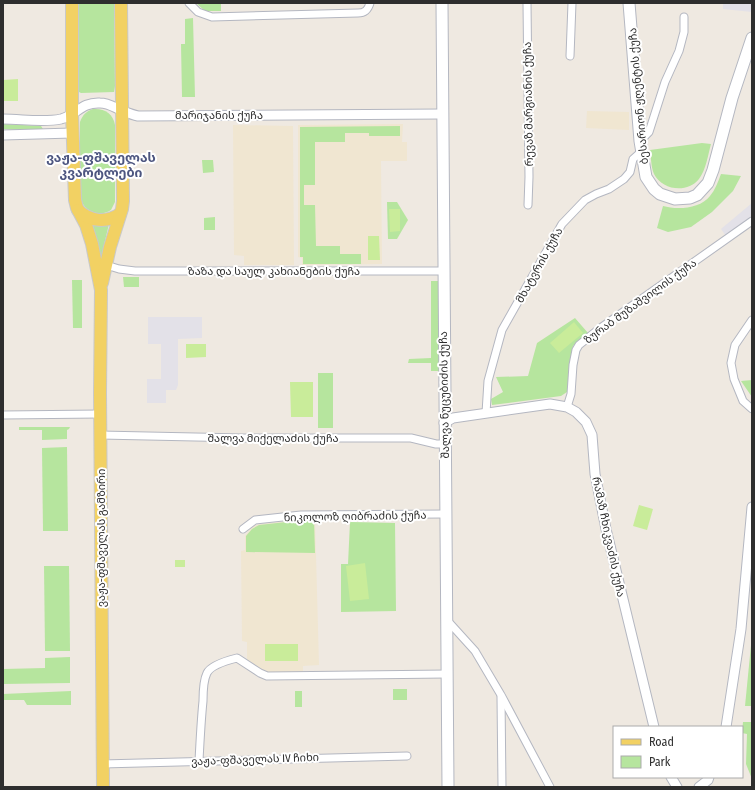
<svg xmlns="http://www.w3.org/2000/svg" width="755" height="790" font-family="'Fira Sans Condensed','Noto Sans Georgian',sans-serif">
<rect width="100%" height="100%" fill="#efe9e1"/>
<g fill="#e3e1e8">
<polygon points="723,3 752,3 752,12 723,9"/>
<polygon points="752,203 752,217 726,236 721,229"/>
<polygon points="148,317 202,317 202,338 178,339 178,385 176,390 166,390 166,403 147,403 147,379 161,379 161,344 148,344"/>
</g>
<g fill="#f0e6d1">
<polygon points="587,111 629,112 629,130 586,128"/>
<polygon points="403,124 402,142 407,142 407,161 381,161 382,264 302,265 302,258 298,257 298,125"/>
<polygon points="233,125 293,126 294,265 244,265 244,256 234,255"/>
<polygon points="315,518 319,665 303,666 303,672 298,675 270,675 247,662 247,642 242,641 241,551 245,550 245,536 252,527 259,524"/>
</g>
<g fill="#b6e59e">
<polygon points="79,3 114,3 115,86 114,92 81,93 79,92"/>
<polygon points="196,3 221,3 221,11 205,11"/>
<polygon points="193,18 195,97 182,97 181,44 185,44 185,19"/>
<path d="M93 109C104 108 113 113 115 125V202L111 210C99 218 83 211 80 197V122C82 116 86 111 93 109Z"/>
<polygon points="3,124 41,126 43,129 41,131 3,129"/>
<polygon points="400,126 400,136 369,136 369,133 345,133 345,142 315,142 315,185 304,185 304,205 315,205 316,246 340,246 340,254 361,254 361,264 303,264 303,257 300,257 300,127"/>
<path d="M702 143 711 144C708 155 706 170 699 179 687 194 662 190 654 174 651 167 651 157 650 150Z"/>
<polygon points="202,160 213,160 214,172 203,173"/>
<path d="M721 174 741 176 733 191 712 212 691 227 668 232 657 228 663 206C677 210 700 209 710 196 715 190 718 182 721 174Z"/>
<polygon points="387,202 397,202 408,220 397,239 388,239"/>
<polygon points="215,217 215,230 204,230 204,218"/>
<polygon points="91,223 109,224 104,245 101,267"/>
<polygon points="123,277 139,277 139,287 124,287"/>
<polygon points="72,280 82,280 82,328 73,328"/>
<polygon points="431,281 440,281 440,371 431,371 431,363 408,363 409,359 431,358"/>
<polygon points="575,318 588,333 573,346 570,363 570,385 567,392 561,396 492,405 491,399 503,392 496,377 528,376 537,343"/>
<rect x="318" y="373" width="15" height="55"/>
<polygon points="752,380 752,397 741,381"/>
<polygon points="19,427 70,427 69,429 67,430 67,439 42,440 42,430 19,430"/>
<polygon points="67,447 68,531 43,531 42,448"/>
<polygon points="314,519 315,553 246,552 246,536 252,529 259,525"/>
<polygon points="350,522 395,523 396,611 341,612 341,564 348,564"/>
<polygon points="44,566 69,566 70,651 45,651"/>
<polygon points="752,635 752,706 745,706"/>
<polygon points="70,657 70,683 3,684 3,669 45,668 45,658"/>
<rect x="393" y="689" width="14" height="11"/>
<polygon points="71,691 71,705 27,705 24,700 3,700 3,694"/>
<rect x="295" y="691" width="7" height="16"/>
<polygon points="752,717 752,779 746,764 747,734 742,733 742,732 743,722 752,722"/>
</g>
<g fill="#c9ec9a">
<polygon points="18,79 18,101 3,101 3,80"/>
<polygon points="389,209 400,209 400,231 390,232"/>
<polygon points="368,236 379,236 380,260 368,260"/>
<polygon points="574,322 583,333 559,353 550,343"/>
<polygon points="186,344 206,344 206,357 186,358"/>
<polygon points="290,382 313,382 313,417 291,417"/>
<polygon points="639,505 653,509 647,530 633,526"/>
<rect x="175" y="560" width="10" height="7"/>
<polygon points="365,563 369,599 350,601 346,566"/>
<rect x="265" y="644" width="33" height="17"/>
</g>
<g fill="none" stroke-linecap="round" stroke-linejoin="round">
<g stroke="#b4b7c1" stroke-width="9">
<g id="minor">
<path d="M189 3 198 12 212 17 358 13C365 13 368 10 370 3"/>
<polyline points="527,3 529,177 528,205"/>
<polyline points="570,56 572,3"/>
<polyline points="640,141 649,132 665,82 679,51 684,32 684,17"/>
<polyline points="106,265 119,269 135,271 443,271"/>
<polyline points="752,320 735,345 731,363 734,379 743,401 752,409"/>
<polyline points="567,407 571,394 573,365 576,350 579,345 599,329 752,221"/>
<polyline points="486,413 488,381 502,330 562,224 585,200 596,194 609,189 624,179 630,172 633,159 642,151"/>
<polyline points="3,415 100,414"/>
<polyline points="100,435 243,438 411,438 436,444 445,444"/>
<polyline points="243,529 255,520 301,515 445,514"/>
<polyline points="446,619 475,651 501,695 550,787"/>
<polyline points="501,697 502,787"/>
<path d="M199 761C200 741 201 721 203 701 203 693 203 681 207 673 211 665 229 660 237 658L260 673 267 676 447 674"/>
<polyline points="102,764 407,756"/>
</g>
</g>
<g stroke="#b4b7c1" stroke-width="11">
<g id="tertiary">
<path d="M3 119C22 119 43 123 61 119 77 115 81 102 100 103 109 103 115 108 123 111 128 113 133 115 138 116L442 114"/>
<polyline points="3,135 72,133"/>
<polyline points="444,423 453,418 550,404 567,407 576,412 586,422 592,435 595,474 606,529 654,727"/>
<polyline points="726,727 741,629 752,507"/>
<polyline points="671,777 677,787"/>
<polyline points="699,787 708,780 709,777"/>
</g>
</g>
<g stroke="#b4b7c1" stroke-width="13">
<g id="secondary">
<polyline points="442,3 448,787"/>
<polyline points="629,3 640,141 646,177 654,189 660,194 675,199 690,198 697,195 708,183 713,170 732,98 752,38"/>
</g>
</g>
<g stroke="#c9c9c9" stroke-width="14">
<g id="primary">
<polyline points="72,3 72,114 75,200 77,208 86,225 92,244 101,290 100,393 103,787"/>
<path d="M78 210C90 222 107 223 120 214"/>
<polyline points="102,283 110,247 122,209 123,201 121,3"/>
</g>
</g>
<use href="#minor" stroke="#fff" stroke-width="7"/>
<use href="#tertiary" stroke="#fff" stroke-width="9"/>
<use href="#secondary" stroke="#fff" stroke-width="11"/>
<use href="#primary" stroke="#f2d163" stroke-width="12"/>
</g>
<g text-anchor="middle" stroke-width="4" stroke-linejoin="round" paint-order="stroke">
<g font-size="11" fill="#2e2e2e" stroke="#fff">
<text transform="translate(638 96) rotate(-95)" y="4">ბესარიონ ჟღენტის ქუჩა</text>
<text transform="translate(528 104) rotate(-91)" y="4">რევაზ მარგიანის ქუჩა</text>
<text x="219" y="119">მარიჯანის ქუჩა</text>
<text transform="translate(539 265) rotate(-61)" y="4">მხატვრის ქუჩა</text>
<text x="274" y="275">ზაზა და საულ კახიანების ქუჩა</text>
<text transform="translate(640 301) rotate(-36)" y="4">ზურაბ მუზაშვილის ქუჩა</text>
<text transform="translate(444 395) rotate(-91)" y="4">შალვა ნუცუბიძის ქუჩა</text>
<text x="273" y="442">შალვა მიქელაძის ქუჩა</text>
<text transform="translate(355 516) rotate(-1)" y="4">ნიკოლოზ ღიბრაძის ქუჩა</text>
<text transform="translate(609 537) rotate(78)" y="4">რამაზ ჩხიკვაძის ქუჩა</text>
<text transform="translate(101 538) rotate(-90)" y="4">ვაჟა-ფშაველას გამზირი</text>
<text transform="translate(255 759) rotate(-2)" y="4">ვაჟა-ფშაველას IV ჩიხი</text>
</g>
<g font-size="13" font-weight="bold" fill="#4d5680" stroke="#fff">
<text x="101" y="162">ვაჟა-ფშაველას<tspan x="101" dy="15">კვარტლები</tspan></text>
</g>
</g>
<rect width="755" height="790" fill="none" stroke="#2e2e2e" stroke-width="8"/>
<rect x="613" y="726" width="130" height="52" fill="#ffffff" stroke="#ababab"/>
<rect x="621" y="739" width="20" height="6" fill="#f2d163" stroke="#ababab"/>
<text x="649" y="746" font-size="12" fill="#2e2e2e">Road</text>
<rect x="621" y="756" width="20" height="12" fill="#b6e59e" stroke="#ababab"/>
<text x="649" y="766" font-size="12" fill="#2e2e2e">Park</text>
</svg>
